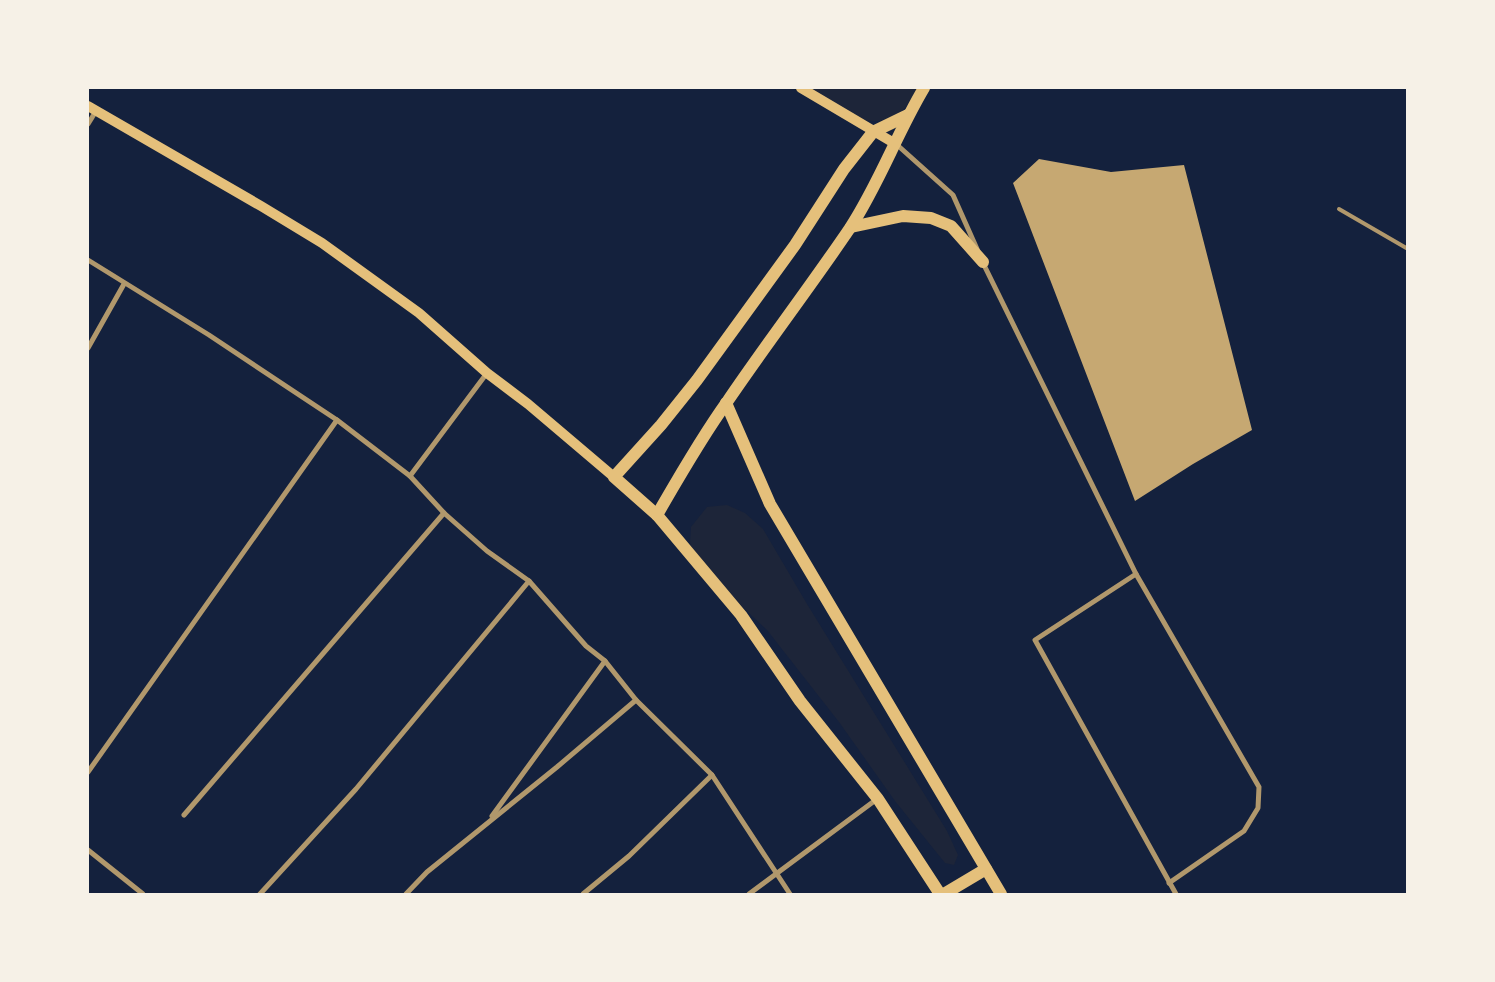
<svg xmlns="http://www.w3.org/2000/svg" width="1495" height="982" font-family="Roboto,sans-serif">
<rect width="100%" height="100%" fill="#14213d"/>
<g fill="#1d2539">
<path d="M794 88H918C913 95 907 107 900 113 869 136 822 103 794 88Z"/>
<polygon points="727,505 745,513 763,529 807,604 947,831 958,855 954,865 945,863 895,801 839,722 767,630 697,564 690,543 691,527 707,507"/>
</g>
<polygon fill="#c6a872" points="1039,159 1111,172 1184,165 1252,430 1193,464 1135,501 1013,183"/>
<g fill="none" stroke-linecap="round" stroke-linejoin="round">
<polyline stroke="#b1986c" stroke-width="4" points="1339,209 1408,249"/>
<g stroke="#b1986c" stroke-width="5">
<polyline points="88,124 96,111"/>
<polyline points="895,143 953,195 977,249"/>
<polyline points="88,260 209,335 337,420 410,476 444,513 487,551 529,581 586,646 605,661 636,700 712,775 790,894"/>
<polyline points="983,263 1136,574 1259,787 1258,808 1244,831 1169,883"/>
<polyline points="88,348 124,284"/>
<polyline points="410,476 487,373"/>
<polyline points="1136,574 1035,640 1176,894"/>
<polyline points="88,772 337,420"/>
<polyline points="184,815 444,513"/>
<polyline points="492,816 605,661"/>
<polyline points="88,850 143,894"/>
<polyline points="260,894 356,789 529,581"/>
<polyline points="406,894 427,872 557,767 636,700"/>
<polyline points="583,894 629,856 712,775"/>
<polyline points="749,894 877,799"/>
</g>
<g stroke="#e5c07b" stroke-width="10">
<polyline points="801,88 894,143"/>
<polyline points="88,106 261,206 322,243 419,313 487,373 528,404 614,477"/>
</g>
<g stroke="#e5c07b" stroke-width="12">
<polyline points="908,115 873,132 844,169 795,245 697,380 661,425 614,477 657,515 741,615 800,701 878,799 940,894"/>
<polyline points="851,227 903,216 931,218 951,226 983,262"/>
<polyline points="726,403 770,504 1001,894"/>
<path d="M657 515C679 477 701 438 727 402 767 343 810 287 850 228 879 184 897 133 924 88"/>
<polyline points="944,894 986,869"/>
</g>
</g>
<rect width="1495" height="982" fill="none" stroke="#f6f1e7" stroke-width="178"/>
</svg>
